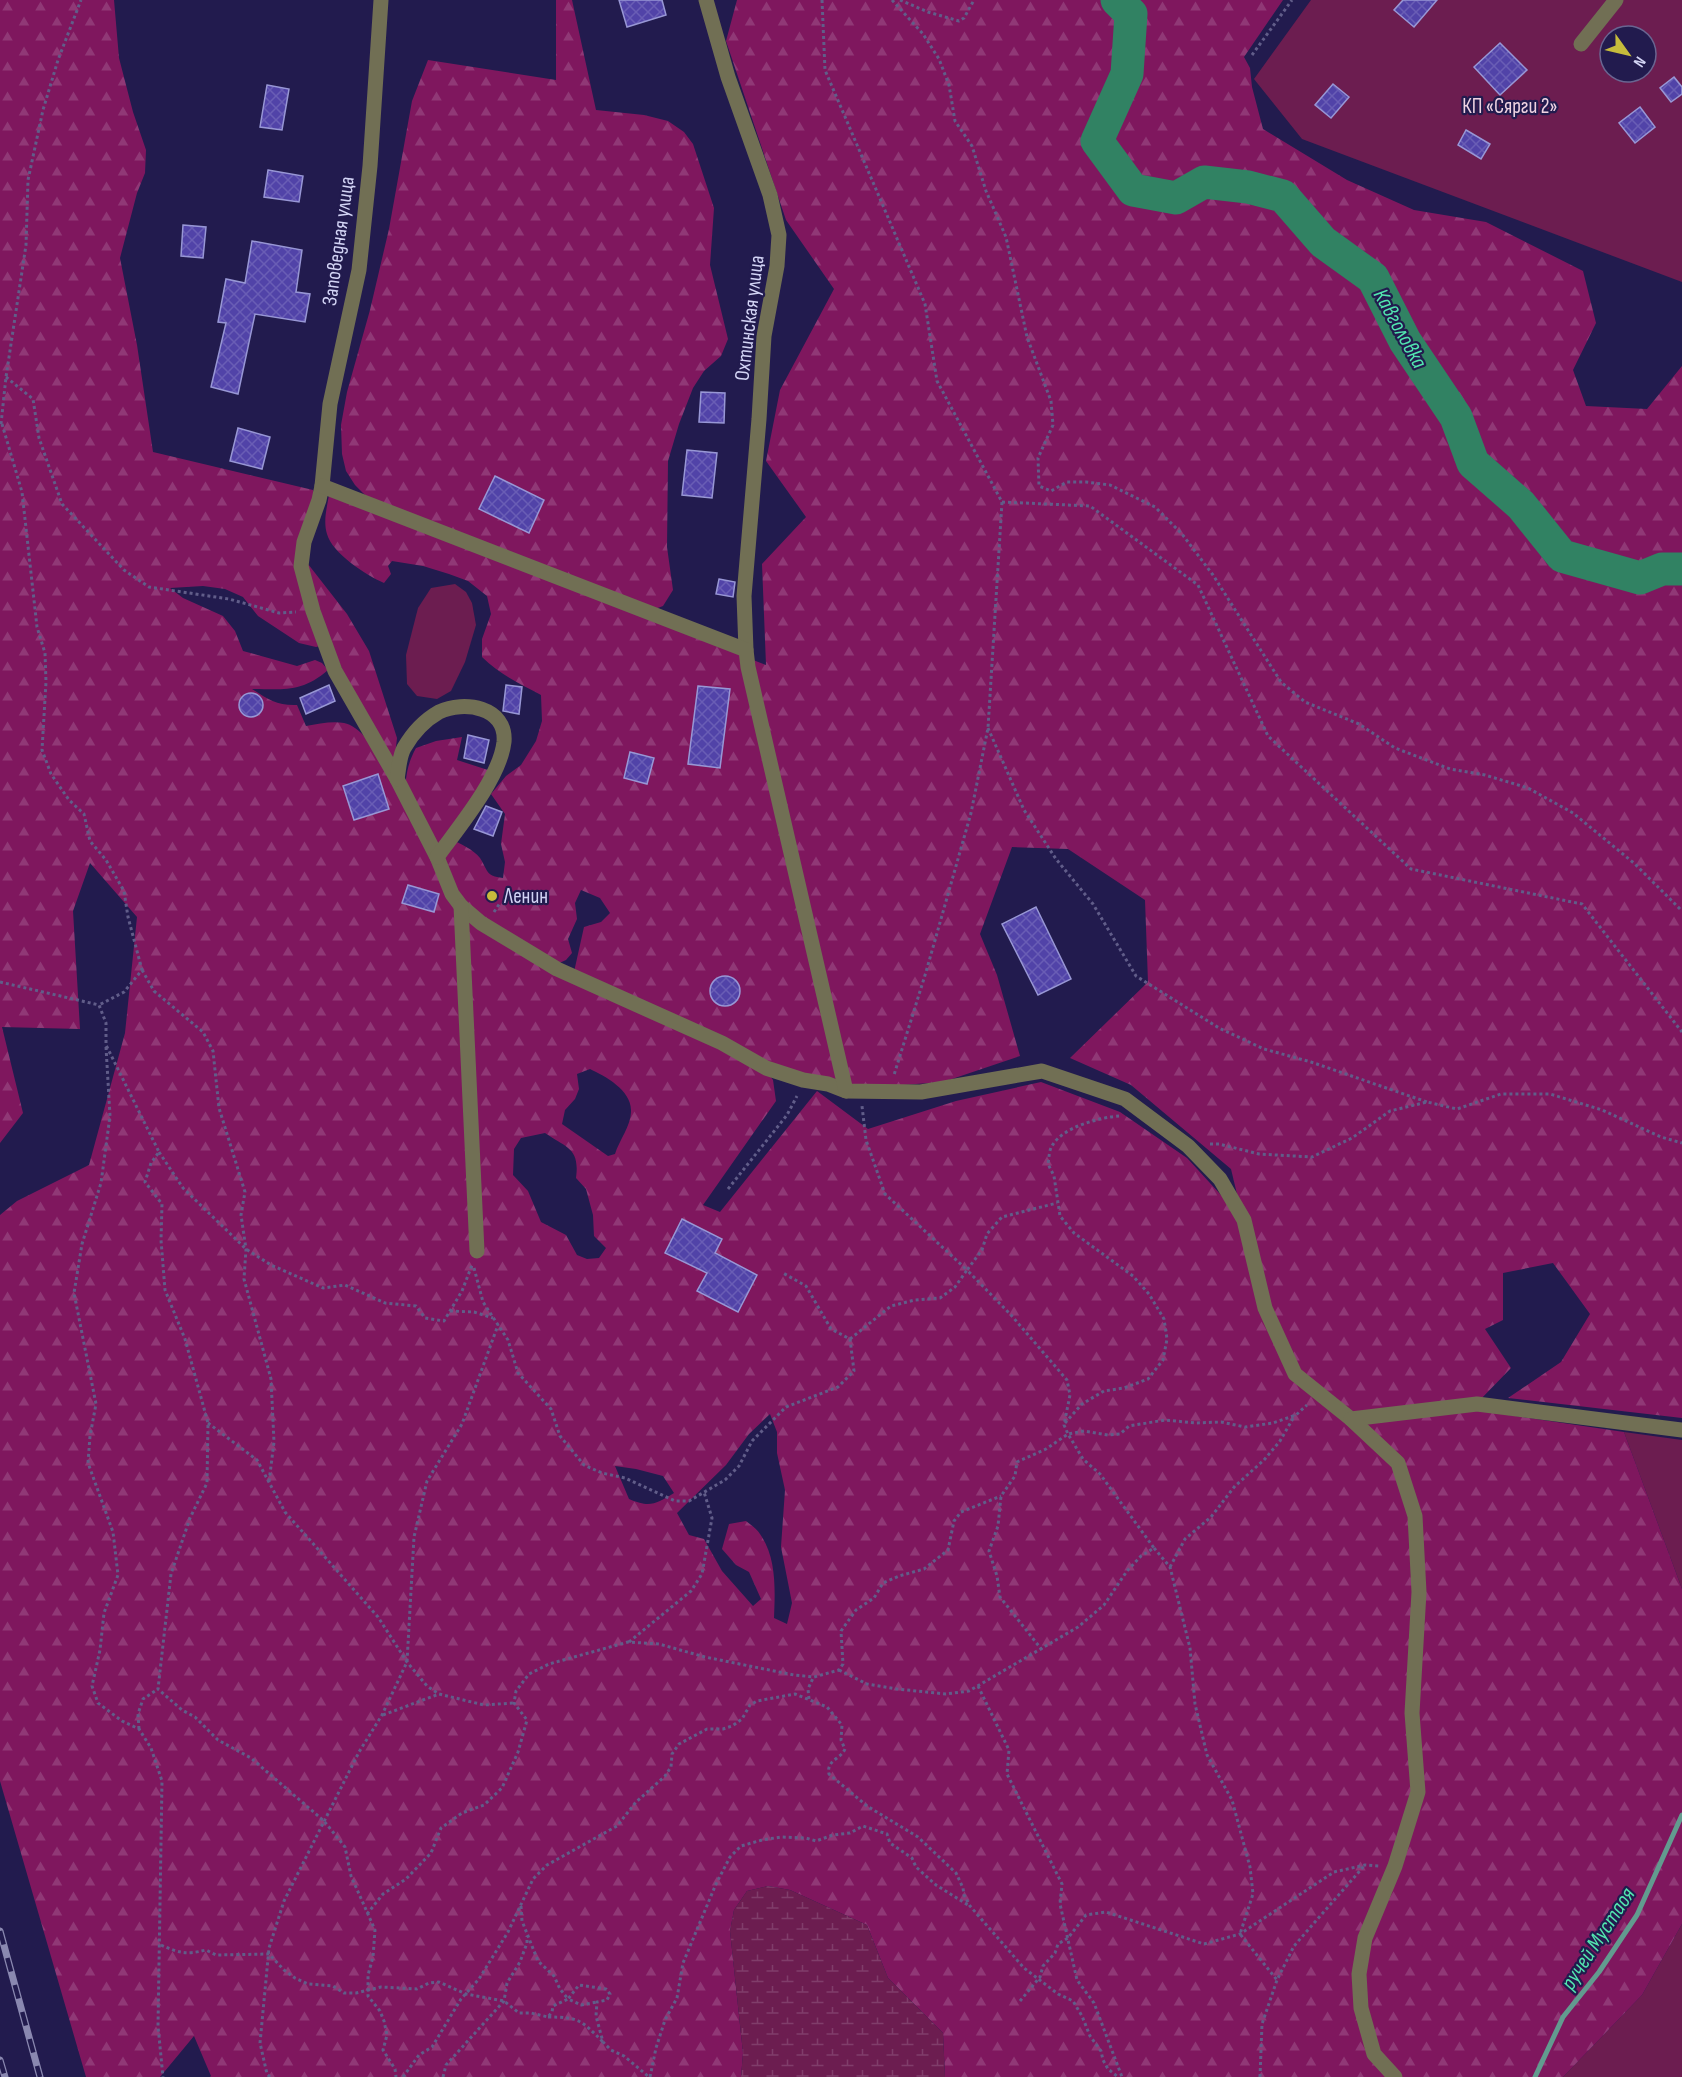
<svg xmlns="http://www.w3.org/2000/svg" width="1682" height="2077" font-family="'Sofia Sans Condensed',sans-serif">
<defs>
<pattern id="forest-firs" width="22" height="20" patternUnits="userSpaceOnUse" patternTransform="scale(1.5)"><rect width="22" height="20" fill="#7f175e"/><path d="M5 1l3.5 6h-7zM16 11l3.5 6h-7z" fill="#903876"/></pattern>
<pattern id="wetland-marsh" width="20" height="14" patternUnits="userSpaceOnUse" patternTransform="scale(1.5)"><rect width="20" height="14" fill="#6c1d50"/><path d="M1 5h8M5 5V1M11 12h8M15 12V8" fill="none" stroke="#803d6a"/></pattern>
<pattern id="building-cross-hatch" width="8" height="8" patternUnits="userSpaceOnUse" patternTransform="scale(1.5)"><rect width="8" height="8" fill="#5143a8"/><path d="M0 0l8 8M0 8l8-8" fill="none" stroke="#695db5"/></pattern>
</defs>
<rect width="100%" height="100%" fill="#221b4e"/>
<g fill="#6c1d50" fill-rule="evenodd">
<path d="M1311 0H1682V282L1302 139 1254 79ZM1610 36H1646V72H1610Z"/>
<polygon points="455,584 466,592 472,603 476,625 465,662 451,691 437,699 417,696 407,684 406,655 418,608 431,588"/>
<polygon points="1624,1432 1682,1440 1682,1589"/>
<polygon points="1682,1924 1682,2077 1563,2077 1642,1995"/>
</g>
<g fill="url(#forest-firs)" fill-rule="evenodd">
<path d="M0 0H114L119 58 133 112 146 150 145 173 137 193 120 258 137 345 153 452 313 490 318 510 307 541 308 564 347 614 369 651 397 738 394 765 348 683 331 643 316 647 299 643 258 616 243 597 225 589 203 586 170 588 183 598 223 616 235 631 243 651 297 666 315 660 322 663 328 670C302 693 282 689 252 689 267 699 278 706 297 705L306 726C318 724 332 721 344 723 369 728 392 778 403 799 407 779 405 768 416 748L436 741 462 737 457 760 491 771 474 800 439 848 431 850 453 900 474 924 495 939 546 969 721 1046 766 1071 773 1080 776 1101 703 1205 720 1212 817 1091 868 1129 956 1101 1041 1082 1120 1112 1187 1158 1243 1219 1231 1169 1131 1085 1070 1058 1148 982 1145 900 1068 849 1012 847 980 934 997 975 1020 1056 943 1082 848 1089 832 1080 804 1076 767 1066 723 1041 574 972 584 927 601 922 610 913 600 898 581 890 575 903 577 919 568 939 572 953 566 960 557 964 464 905 454 894 438 857 451 839C460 844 473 849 480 858 488 870 485 876 503 878L505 862 501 844 505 814 491 794 506 776 521 765 536 741 542 721 541 695C520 684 499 674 482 657V639L491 614 487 596 468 581 449 574 423 566 392 561 388 566 391 574 384 583C366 575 332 553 327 534 323 521 327 507 329 495L766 665 762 564 806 517 766 461 780 390 834 289 786 220 726 41 737 0H1283L1244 57 1250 68 1252 87 1263 129 1347 180 1414 210 1486 222 1583 271 1596 323 1573 370 1586 406 1647 409 1682 366V1418L1508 1398 1561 1362 1590 1314 1553 1263 1503 1273V1320L1485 1329 1511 1368 1478 1402 1350 1416 1312 1388 1351 1420 1478 1405 1488 1412 1624 1432 1682 1589V1924L1642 1995 1563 2077H945L943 2033 888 1978 867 1925 790 1890 768 1886 747 1891 734 1910 730 1931 743 2053 741 2077H210L211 2076 194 2036 160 2077H86L0 1781V1215L17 1201 89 1165 125 1033 137 917 90 863 73 911 80 1029 2 1027 23 1113 0 1143ZM590 1069C605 1076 631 1090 631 1110 632 1124 619 1141 615 1154L608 1156 562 1124 565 1110 575 1099 579 1089 577 1074ZM545 1133C567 1148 580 1148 576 1178L586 1189 593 1215 594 1236 606 1248 599 1258 587 1259 577 1255 566 1235 541 1222 528 1191 513 1175 514 1149 521 1138ZM770 1414 777 1432V1453L785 1490 781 1547 792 1603 787 1624 774 1618C775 1591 777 1558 760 1534 757 1529 751 1525 746 1521L729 1524 722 1549 736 1565 749 1572 761 1599 753 1606 722 1571 704 1539 689 1535 677 1513 726 1465 749 1434ZM615 1466 636 1469 663 1476 674 1493C656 1504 650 1508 629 1499Z"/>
<polygon points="556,0 572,0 596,110 644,115 668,121 684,132 693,144 714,208 710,265 728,339 721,356 704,371 693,388 679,424 668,461 667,547 673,590 663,606 655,609 367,497 355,485 346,471 342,454 341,425 347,392 370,310 389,229 412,101 428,60 556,80"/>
</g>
<polygon fill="url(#wetland-marsh)" points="768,1886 790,1890 867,1925 888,1978 943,2033 945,2077 741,2077 743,2053 730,1931 734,1910 747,1891"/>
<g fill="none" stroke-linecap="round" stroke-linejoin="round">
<polyline stroke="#629b8f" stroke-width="5" points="1535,2077 1563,2017 1599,1972 1637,1915 1682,1815"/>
<polyline stroke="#318263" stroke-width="33" points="1117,0 1131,14 1127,74 1097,141 1133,190 1176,198 1204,182 1248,187 1283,196 1323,242 1373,278 1405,341 1456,417 1473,463 1521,505 1562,556 1640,578 1662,569 1682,569"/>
</g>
<g fill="url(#building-cross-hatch)" stroke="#9897d5" stroke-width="1.5">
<polygon points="619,0 662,0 666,15 627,27"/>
<polygon points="1403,0 1437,0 1414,27 1394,10"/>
<polygon points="1500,43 1527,70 1500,95 1474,67"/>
<polygon points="1674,77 1682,87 1682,94 1671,102 1660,88"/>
<polygon points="1333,84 1349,97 1331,118 1315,105"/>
<polygon points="267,85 289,89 282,130 260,127"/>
<polygon points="1640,107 1655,127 1635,143 1619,123"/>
<polygon points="1466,130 1490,144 1481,159 1458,145"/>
<polygon points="268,170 303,176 299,202 264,197"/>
<polygon points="183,225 206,227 203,258 181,256"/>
<polygon points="252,241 302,250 296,292 310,294 305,322 255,314 238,394 211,387 226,323 218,322 226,279 245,283"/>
<polygon points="701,392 725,393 724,423 699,422"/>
<polygon points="238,428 270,437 262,469 230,461"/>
<polygon points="687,450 717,453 712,498 682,495"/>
<polygon points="495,476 544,500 529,533 479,509"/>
<polygon points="719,579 735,582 733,597 716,594"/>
<polygon points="329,685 335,701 306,714 300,698"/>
<polygon points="506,685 522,687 519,714 503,711"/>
<polygon points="698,686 730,689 720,768 688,764"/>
<circle cx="251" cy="705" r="12"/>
<polygon points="468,735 489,740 484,763 464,758"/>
<polygon points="630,752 654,758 647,784 624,778"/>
<polygon points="378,774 389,809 354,820 343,786"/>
<polygon points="486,806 502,812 493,836 474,829"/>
<polygon points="408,885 439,894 434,912 402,903"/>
<polygon points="1036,907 1071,979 1038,995 1002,924"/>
<circle cx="725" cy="991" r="15"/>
<polygon points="682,1219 722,1239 715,1253 757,1275 738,1312 697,1291 707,1273 665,1253"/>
</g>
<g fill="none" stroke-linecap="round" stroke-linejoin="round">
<g stroke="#615d89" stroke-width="3" stroke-dasharray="3 3" stroke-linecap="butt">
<polyline points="822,0 825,70 925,304 937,381 1002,502 988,728 971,813 926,972 894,1075"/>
<polyline points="892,0 923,34 939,59 949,85 955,121 972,146 986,191 1006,237 1027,337 1051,401 1053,425 1038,458 1039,486 1051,491 1067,482 1086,482 1110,485 1155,507 1182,534 1213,575 1281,682 1305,702 1359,724 1395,748 1450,769 1485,775 1528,788 1573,813 1635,864 1682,911"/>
<polyline points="900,0 928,12 959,21 964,18 974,0"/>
<polyline points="1252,55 1292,0"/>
<polyline points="6,377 33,399 39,438 62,504 124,570 149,587 229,599 279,613 296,612"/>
<polyline points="1,424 6,377 26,245 28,180 43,110 58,60 81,0"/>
<polyline points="2,424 22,492 37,627 45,653 46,682 42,750 51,774 69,800 84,814 90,841 106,860 124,891 128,917 142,970 124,992 99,1005"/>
<polyline points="1002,502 1090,506 1198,585 1268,736 1411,869 1582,904 1682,1032"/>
<polyline points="988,728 1024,810 1056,859 1093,904 1136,976 1219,1028 1264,1049 1311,1062 1427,1102"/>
<polyline points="494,912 500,903"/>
<polyline points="142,970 154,991 203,1032 213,1051 219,1108 245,1192 241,1215 246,1249 244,1279 271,1379 274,1442 269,1482"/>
<polyline points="0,982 99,1005 106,1023 106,1045 159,1152 151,1163 145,1182 162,1204 161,1240 165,1290 185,1339 208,1423 207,1483 190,1518 171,1574 158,1689 182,1710 195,1717 218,1740 251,1758 324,1821 345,1847 351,1876 375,1930 373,1957 368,1975 368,1996 380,2011 384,2021 387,2035 383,2050 395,2069 396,2077"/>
<polyline points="106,1047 110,1116 101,1183 82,1244 74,1293 96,1404 90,1436 88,1463 113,1532 118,1575 104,1613 100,1650 92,1686 98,1703 122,1721 139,1729 151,1748 162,1781 158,2026 163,2077"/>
<polyline points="1210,1144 1219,1144 1259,1154 1312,1157 1352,1138 1390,1111 1427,1102 1457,1109 1501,1094 1550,1094 1602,1110 1661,1137 1682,1143"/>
<polyline points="159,1152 183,1188 246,1249 271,1265 323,1288 345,1285 385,1303 416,1306 425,1318 444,1321 462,1291 472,1265"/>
<polyline points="728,1189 787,1115 797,1096"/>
<polyline points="474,1268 483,1302 508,1340 518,1373 551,1409 560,1436 584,1465 602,1473 625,1478 675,1501 689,1501 725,1480 739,1466 752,1441 786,1407 838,1387 854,1371 850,1339 831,1329 806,1286 783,1273"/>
<polyline points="450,1311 474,1312 493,1318"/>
<polyline points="850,1339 891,1306 915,1300 940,1298 955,1287 967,1270 885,1194 866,1140 862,1106"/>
<polyline points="208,1423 257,1460 285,1512 378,1617 407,1662 427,1686 439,1694"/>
<path d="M1065 1423 1082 1404 1104 1391 1124 1388 1148 1379 1163 1360 1167 1339 1164 1319 1149 1294 1133 1276 1074 1233 1060 1216 1054 1176 1048 1164C1049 1159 1049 1150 1052 1146 1062 1127 1101 1117 1120 1116"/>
<polyline points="1154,1548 1170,1567 1190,1648 1195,1704 1207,1755 1232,1800 1250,1867 1253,1894 1240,1934 1277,1980"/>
<polyline points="1170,1567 1185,1539 1211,1517 1235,1486 1264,1460 1280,1441 1295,1415"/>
<polyline points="629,1642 691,1591 702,1574 712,1518 704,1492"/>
<polyline points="1042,1650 1000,1597 997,1576 989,1551 998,1526 1001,1496 1015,1476 1017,1462 1046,1449 1068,1434 1084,1431 1108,1435 1120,1434 1129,1426 1165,1420 1196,1423 1221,1422 1245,1427 1273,1423 1296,1415 1307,1405"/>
<polyline points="839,1670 867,1684 897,1689 946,1694 969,1691 1078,1627 1104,1605 1127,1571 1141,1556 1154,1548 1100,1474 1083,1459 1068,1434 1064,1425 1070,1395 1067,1380 1011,1315 967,1270 982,1250 987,1234 1002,1217 1057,1203"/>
<polyline points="978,1686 1009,1750 1007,1774 1062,1884 1060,1904 1077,1980 1094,2003 1122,2077"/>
<polyline points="809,1699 808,1689 813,1678"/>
<polyline points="383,1715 439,1694 484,1705 514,1703"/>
<polyline points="139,1729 138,1714 143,1699 158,1689"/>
<polyline points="521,1906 522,1921 538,1961 554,1976 560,1989 568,1999 579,1985 606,1989 610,1994 607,2000 597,2002 596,2016 603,2042 611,2050 624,2056 649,2077"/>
<polyline points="367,1914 383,1894 406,1879 431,1853 441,1828 462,1813 484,1805 502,1788 518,1752 527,1720 514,1703 516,1691 529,1674 549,1664 628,1642 659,1644 705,1657 794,1675 814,1677 839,1670 843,1664 841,1631 856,1610 874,1598 883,1583 899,1576 924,1569 948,1550 954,1521 961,1512 1001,1496"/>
<path d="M161 1945C179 1953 186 1955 206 1950L216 1955 269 1954 284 1970 295 1978 308 1984 333 1986 344 1993H356L381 1987 417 1989 429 1983 439 1982 466 1994 504 2001 519 2013H531L548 2017 552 2012 553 2006 568 1999 581 2005 597 2002"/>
<polyline points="1020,2001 1040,1977 1043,1966 1055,1953 1058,1944 1068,1938 1086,1915 1106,1912 1204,1944 1240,1934 1334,1872 1365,1865 1379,1866"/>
<path d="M548 2017C579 2017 581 2020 603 2042"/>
<polyline points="270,2077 267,2074 260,2043 269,1948 284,1901 359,1752 382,1715 407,1662 414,1537 427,1481 462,1424 498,1325"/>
<path d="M403 2077 419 2055 432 2047 461 1999 479 1979 508 1932 533 1879 547 1865 617 1826 636 1802 665 1776 671 1767 672 1754 679 1744 707 1729H723L732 1726 742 1719 750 1705 757 1701 795 1694 827 1707 842 1725 841 1740 845 1749C841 1759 826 1760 829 1774L867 1806 918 1837 956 1873 963 1888 964 1895 970 1906 1024 1968 1058 1994 1073 2001 1082 2016 1090 2036 1101 2051 1103 2060 1108 2069 1118 2077"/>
<polyline points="443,2077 446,2065 504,2001 507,1983 520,1962 527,1943 527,1936"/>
<polyline points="650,2077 656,2048 665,2020 677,1998 683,1963 716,1884 730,1857 741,1846 762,1840 781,1837 806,1838 816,1841 833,1835 850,1833 863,1826 887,1834 890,1843 912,1858 916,1867 936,1885 968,1905"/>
<polyline points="1260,2077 1262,2024 1277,1980 1294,1946 1364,1866"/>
</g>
<g stroke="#716f54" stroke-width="15">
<polyline points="381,0 370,166 359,270 330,404 322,486 319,500 304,542 301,566 313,611 335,671 397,779 437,857 452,894 461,906 481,923 557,969 722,1043 766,1068 803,1080 828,1084 846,1091 921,1092 1042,1071 1125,1099 1188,1146 1220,1179 1244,1220 1265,1308 1295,1374 1351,1419 1477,1404 1682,1430"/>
<polyline points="706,0 728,77 770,195 779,235 777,266 764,336 759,419 744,596 746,650"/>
<polyline points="1581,44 1616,0"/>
<polyline points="322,486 746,650 748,667 846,1091"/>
<path d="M397 779C399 769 399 757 404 748 412 734 425 720 439 712 464 700 507 707 504 742 500 778 458 828 437 857"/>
<polyline points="461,906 477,1251"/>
<polyline points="1351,1419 1398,1463 1415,1516 1419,1592 1412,1713 1418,1792 1395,1866 1365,1938 1359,1974 1361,2008 1374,2054 1395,2077"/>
</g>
<g stroke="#8a88b0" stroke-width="7">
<g id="rail">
<polyline points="0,1931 40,2077"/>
<polyline points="0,2060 5,2077"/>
</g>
</g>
<use href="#rail" stroke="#221b4e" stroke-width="4.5" stroke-dasharray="14" stroke-linecap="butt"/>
</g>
<circle fill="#c6bc3c" stroke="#221b4e" stroke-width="2" cx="492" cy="896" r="6"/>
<g text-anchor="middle" stroke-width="4.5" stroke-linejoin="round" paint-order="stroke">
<g font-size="21" fill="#efd3e2" stroke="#221b4e">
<text x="1510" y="113">КП «Сярги 2»</text>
</g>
<g font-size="21" fill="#d3d4f5" stroke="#221b4e">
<text transform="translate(338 241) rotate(-82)" y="7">Заповедная улица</text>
<text transform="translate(749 318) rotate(-83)" y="7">Охтинская улица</text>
</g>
<g font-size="21" fill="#d3d4f5" stroke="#221b4e" text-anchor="start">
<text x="504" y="903">Ленин</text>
</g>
<g font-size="22" font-style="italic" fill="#52e5af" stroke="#221b4e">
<text transform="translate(1401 328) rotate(61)" y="8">Кавголовка</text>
<text transform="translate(1597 1938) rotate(-57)" y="8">ручей Мустаоя</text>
</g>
</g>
<g transform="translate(1628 54) rotate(124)"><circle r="28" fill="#221b4e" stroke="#696591" stroke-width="1.5"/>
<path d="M0-4.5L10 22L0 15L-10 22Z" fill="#c6bc3c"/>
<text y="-9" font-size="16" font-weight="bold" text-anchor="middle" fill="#d3d4f5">N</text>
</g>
</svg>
